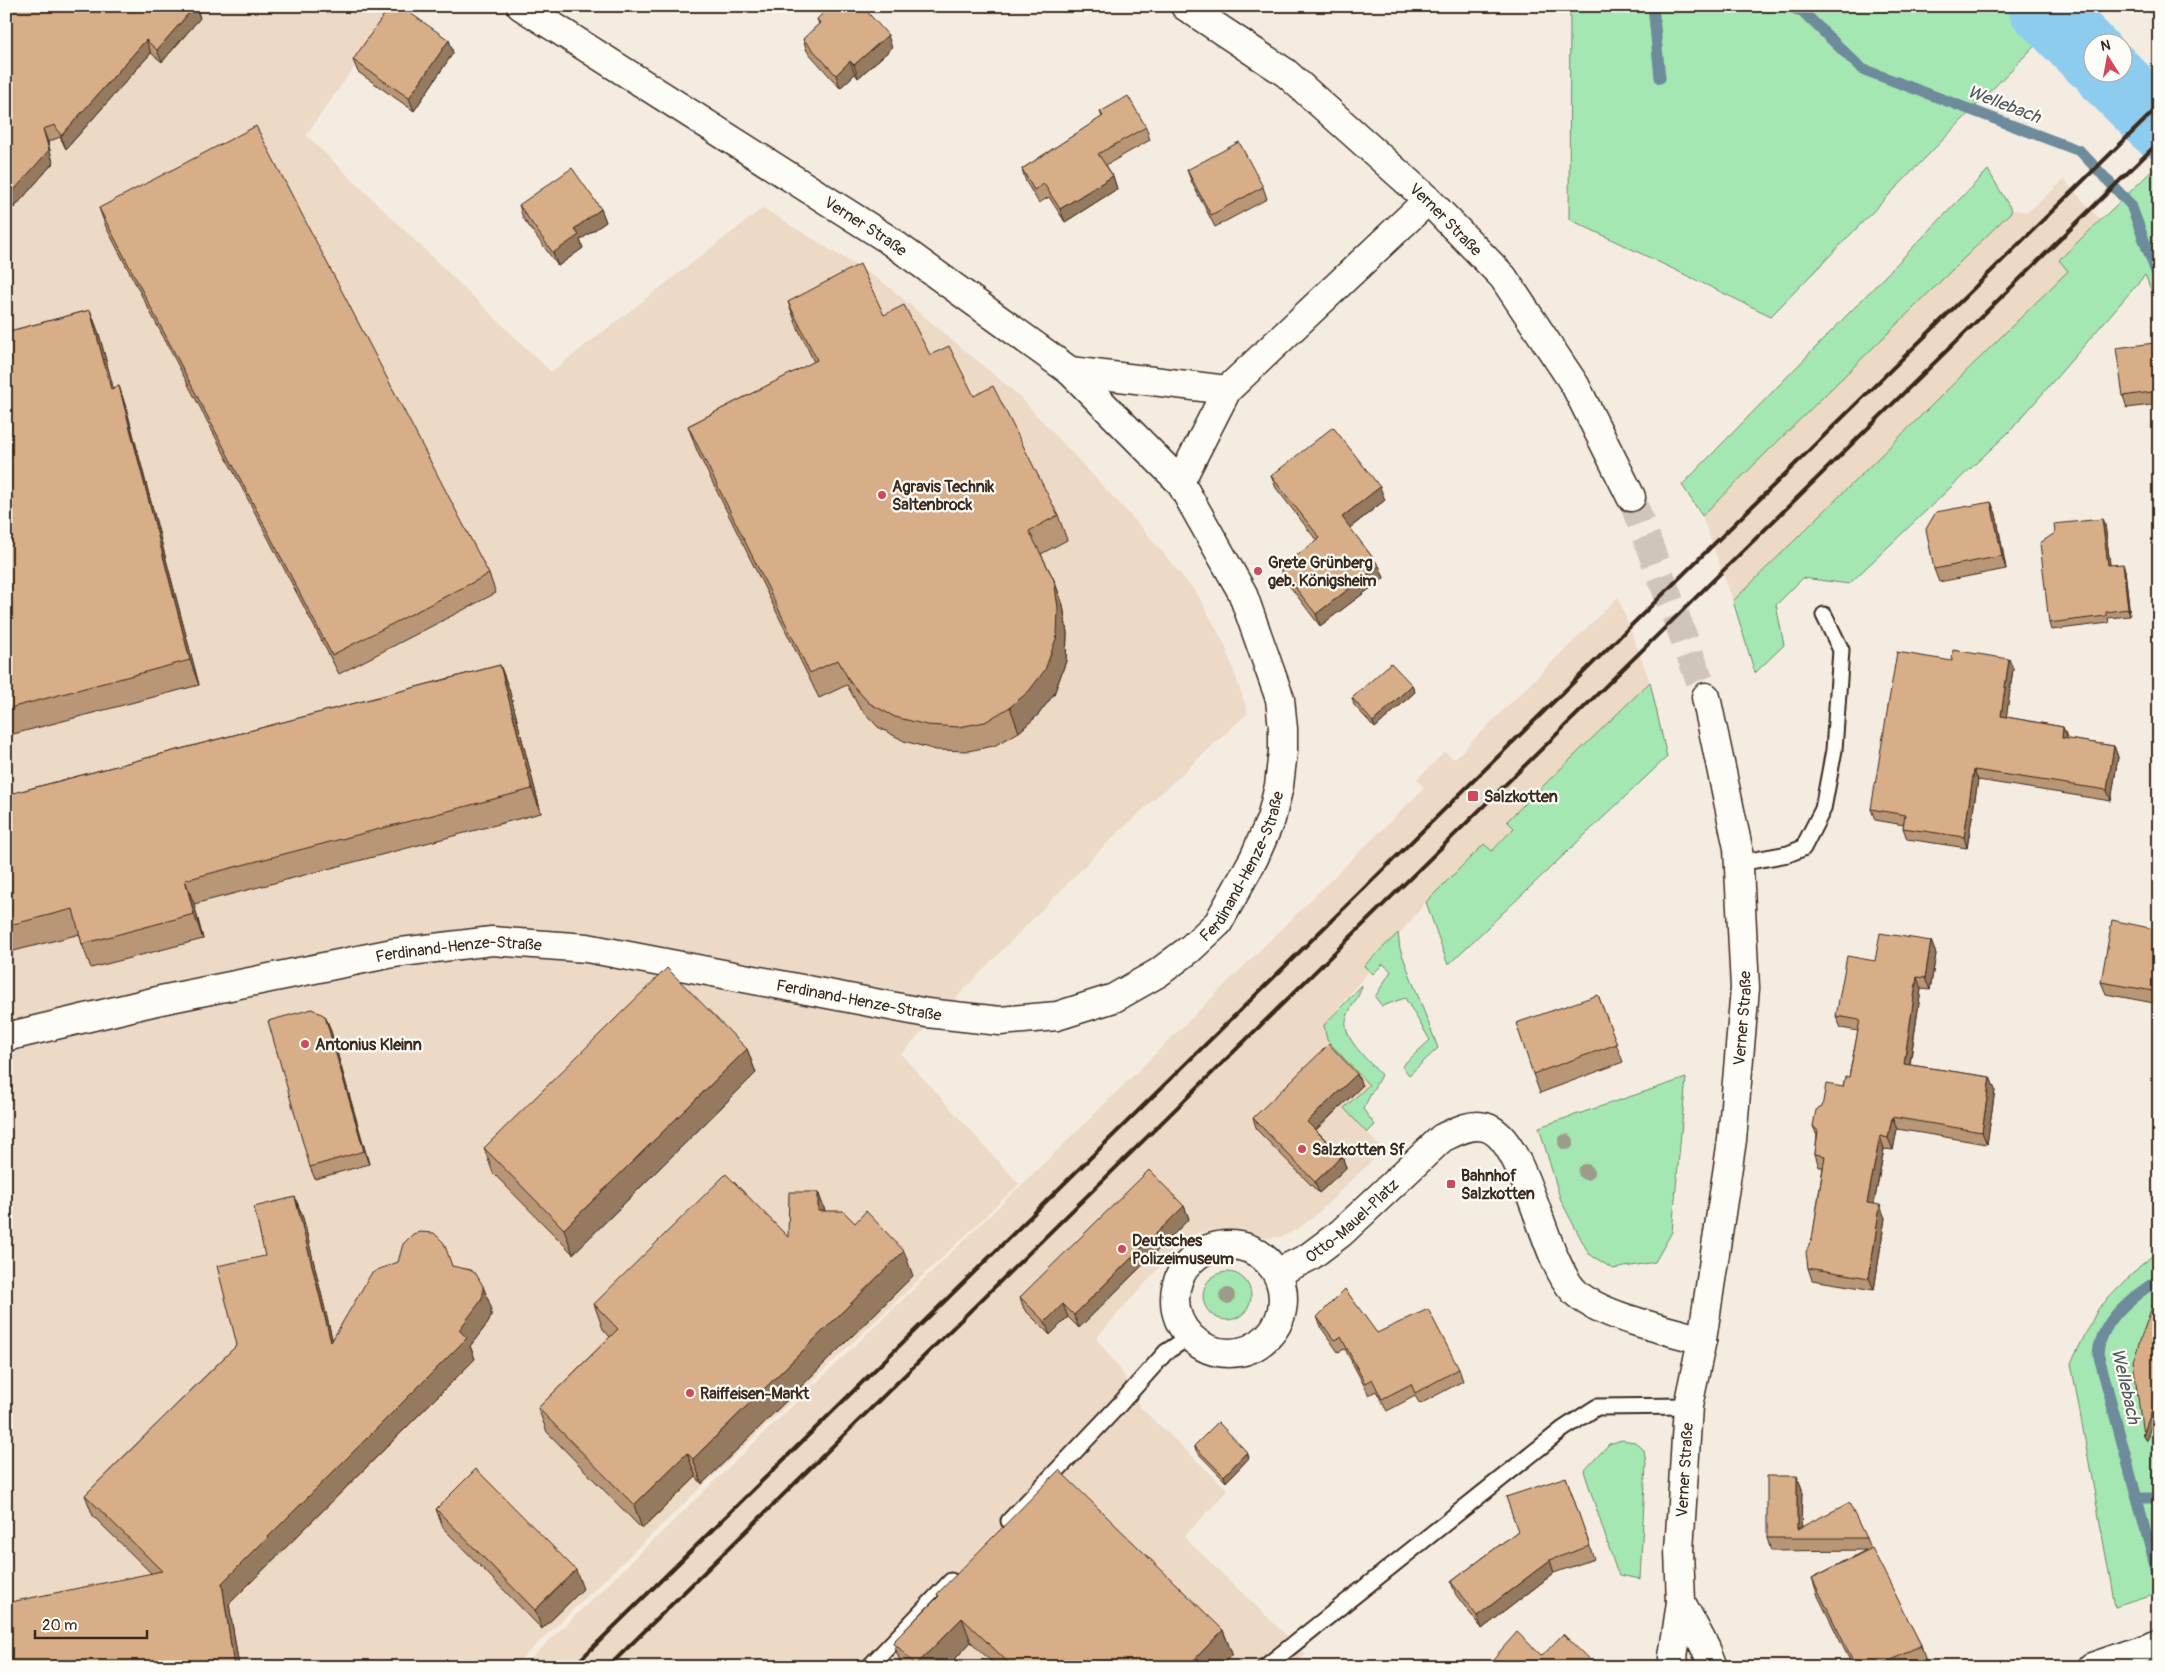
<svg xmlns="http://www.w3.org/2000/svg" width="2165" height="1673" font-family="Pangolin,sans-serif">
<rect width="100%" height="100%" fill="#f5ece1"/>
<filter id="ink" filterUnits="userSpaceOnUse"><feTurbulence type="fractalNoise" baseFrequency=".02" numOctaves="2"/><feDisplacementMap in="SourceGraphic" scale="10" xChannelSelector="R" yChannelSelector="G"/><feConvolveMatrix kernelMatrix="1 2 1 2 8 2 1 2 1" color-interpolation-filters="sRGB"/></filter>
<g filter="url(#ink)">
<g fill="#ecd9c6">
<polygon points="6,6 398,6 306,135 551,372 763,208 884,283 1017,394 1142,528 1198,595 1225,645 1248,713 1106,844 901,1054 1019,1184 513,1667 6,1667"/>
<polygon points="2064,180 2101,220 2059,259 2069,270 1733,601 1702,516 2012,211 2015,210 2028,212"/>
<polygon points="1618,597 1650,682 1508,820 1515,827 1491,851 1483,845 1426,902 1324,1025 1327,1040 1369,1085 1345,1108 1383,1150 1314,1217 1296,1230 1281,1237 1268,1238 1227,1230 1213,1230 1197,1233 1185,1239 1096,1338 1122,1372 1140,1407 1228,1490 1184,1537 1306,1654 1290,1667 522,1667 1071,1137 1424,788 1417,779 1445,752 1454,759"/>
</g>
<g fill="#a4e7b2" stroke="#708868">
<polygon points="1570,6 2035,6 2054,26 1771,316 1569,219"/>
<polygon points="2149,6 2159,6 2159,22 2146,9"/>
<polygon points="2159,164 2159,309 2145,275 2011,430 1849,584 1803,578 1776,605 1784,645 1755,673 1733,601 2068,271 2059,260"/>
<polygon points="1988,170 2012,211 1702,516 1682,485"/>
<polygon points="1650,682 1667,757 1448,965 1426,902 1484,844 1492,851 1514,828 1507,821"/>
<polygon points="1398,933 1400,949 1438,1048 1409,1075 1402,1066 1430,1040 1405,998 1382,1006 1375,997 1391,971 1383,964 1373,974 1364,966"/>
<path d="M1362 985C1360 998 1348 1008 1346 1021 1343 1039 1370 1062 1381 1075L1363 1109 1375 1125 1367 1133 1344 1108 1369 1085 1327 1040 1324 1025Z"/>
<polygon points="1686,1078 1672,1232 1655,1262 1613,1269 1589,1254 1561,1201 1539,1127"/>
<polygon points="2159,1250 2159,1592 2115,1606 2071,1363 2098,1309 2139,1267"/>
<circle cx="1227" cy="1296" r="24"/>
<polygon points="1622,1440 1635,1442 1644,1450 1646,1463 1640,1579 1620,1575 1616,1569 1584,1471 1609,1444"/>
</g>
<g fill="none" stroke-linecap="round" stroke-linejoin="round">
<g stroke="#6d8b9b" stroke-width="11">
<polyline points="1653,6 1660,78"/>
<polyline points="1789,6 1804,13 1862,69 2080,151 2131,205 2159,280"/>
<path d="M2159 1279C2132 1297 2102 1319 2098 1353L2159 1581"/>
<polyline points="2137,1498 2159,1498"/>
</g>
<g stroke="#8eccef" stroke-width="68">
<polyline points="2042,6 2092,57"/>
<polyline points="2107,72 2159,124"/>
</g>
<polyline stroke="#d0c5ba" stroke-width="28" stroke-dasharray="28 14" stroke-linecap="butt" points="1631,497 1706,697"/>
<g stroke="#3b2a1e" stroke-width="19">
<g id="lane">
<polyline points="1739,863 1788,854 1803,848 1823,809 1834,750 1841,650 1824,615"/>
<polyline points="1009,1521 1119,1405 1166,1352 1189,1337"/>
<polyline points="869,1667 951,1581"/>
<polyline points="1265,1667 1563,1429 1597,1407 1688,1406"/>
</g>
</g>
<g stroke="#3b2a1e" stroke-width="31">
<g id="street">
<path id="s1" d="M521 6 886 238 1070 371 1227 390"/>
<polyline points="1180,482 1227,390 1428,200"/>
<path id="s2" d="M6 1037 161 1000 393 953 492 941 587 948 927 1013 1000 1021 1057 1016 1114 998 1158 973 1190 949 1218 923 1254 858 1271 819 1279 786 1283 751V729L1280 699 1242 592 1180 482 1070 371"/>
<circle cx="1229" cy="1299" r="54"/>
<path id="s3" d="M1277 1273 1309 1257 1341 1233 1442 1138C1455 1132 1471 1123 1485 1127 1526 1137 1542 1258 1574 1291 1598 1316 1668 1330 1702 1340"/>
</g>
</g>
<g stroke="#3b2a1e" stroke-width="31">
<g id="secondary">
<path id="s4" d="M1185 6 1286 73 1428 200 1503 277 1575 385 1631 497"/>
<polyline points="1681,1602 1706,1649 1713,1667"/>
<path id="s5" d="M1675 1667 1673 1657 1681 1602 1679 1551 1688 1406 1702 1340 1732 1140 1745 988 1738 848 1706 697"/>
</g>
</g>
<g stroke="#3b2a1e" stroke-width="31">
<polyline id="primary" points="2092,1667 2159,1644"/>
</g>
<use href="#lane" stroke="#fdfcf7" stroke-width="15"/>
<use href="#street" stroke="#fdfcf7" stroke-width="28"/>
<use href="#secondary" stroke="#fdfcf7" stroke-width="28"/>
<use href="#primary" stroke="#fdfcf7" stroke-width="28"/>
<g stroke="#3b2a1e" stroke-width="4">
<polyline points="573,1667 2159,106"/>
<polyline points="608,1667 2159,142"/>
</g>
</g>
<g fill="#9d9b8a">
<circle cx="1566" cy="1142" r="8"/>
<circle cx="1586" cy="1172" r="8"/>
<circle cx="1227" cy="1296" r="8"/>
</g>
<g fill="#b99675" stroke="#3b2a1e">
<polygon points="6,6 196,6 200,18 162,62 151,53 66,149 60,137 48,142 53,163 14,208 6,200"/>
<polygon points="817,19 892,48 858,78 855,74 840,88 807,51 803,39 819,24"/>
<polygon points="449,40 453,53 414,111 358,72 353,60"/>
<polygon points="1100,112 1146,127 1150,140 1106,165 1113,176 1117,189 1065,222 1049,197 1039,203 1026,182 1022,169 1102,117"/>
<polygon points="1187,170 1263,187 1267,199 1215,227 1192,183"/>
<polygon points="519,205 601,209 606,222 580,240 583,248 558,266 523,218"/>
<polygon points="99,208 489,574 496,593 339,674 106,227"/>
<polygon points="788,302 884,315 974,396 1058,515 1067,540 1041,554 1054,580 1063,605 1067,633 1066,661 1054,694 1038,715 1019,732 994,746 968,751 936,750 904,741 878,727 859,707 847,685 819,698 697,451 688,426 814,362 797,326"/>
<polygon points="90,310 99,334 113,388 119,386 127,411 199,685 6,736 6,332"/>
<polygon points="2154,343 2159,355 2159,404 2127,408 2123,396"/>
<polygon points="1271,476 1385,500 1350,528 1379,566 1384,578 1320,626 1285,580 1280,568 1317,541 1276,488"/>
<polygon points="1991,502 1996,514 2006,569 1939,582 1934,569"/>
<polygon points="2105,525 2110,565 2125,570 2130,616 2108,618 2109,623 2051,630 2049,623"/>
<polygon points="1952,661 2013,669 2006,717 2063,727 2067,739 2114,746 2118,757 2111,801 1978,780 1967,848 1907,839 1903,828 1904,825 1875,820 1871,809"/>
<polygon points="500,665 509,689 541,813 194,904 203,939 91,968 82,944 80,934 6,953 6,795"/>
<polygon points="1412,685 1415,692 1375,728 1354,705 1352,698"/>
<polygon points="2159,930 2159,1004 2106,994 2101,982"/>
<polygon points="1931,941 1936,954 1930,990 1921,989 1910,1065 1990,1077 1995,1090 1987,1144 1897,1129 1893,1150 1884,1149 1874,1204 1885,1218 1874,1290 1812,1280 1808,1268 1823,1167 1819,1167 1815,1154 1817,1136 1813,1126 1822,1107 1843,1087 1849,1077 1858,1031 1841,1028 1836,1016 1875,961"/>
<polygon points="1598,995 1623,1062 1540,1093 1533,1074"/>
<polygon points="325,1016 330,1028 369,1164 315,1179 310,1167"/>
<polygon points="747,1049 756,1073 573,1254 493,1173 484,1148"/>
<polygon points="1357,1074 1362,1086 1316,1130 1342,1156 1346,1168 1319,1193 1257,1130 1253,1118"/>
<polygon points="818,1192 825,1211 855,1223 913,1276 702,1484 696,1477 642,1529 547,1432 538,1408 610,1337 603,1329 594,1304 788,1237"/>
<polygon points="295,1197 303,1218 332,1339 452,1266 491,1307 491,1316 488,1323 470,1346 475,1359 229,1604 239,1667 6,1667 151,1573 93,1516 85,1495 237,1345 265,1256"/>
<polygon points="1184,1206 1189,1219 1079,1328 1068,1317 1050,1335 1024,1309 1020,1297"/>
<polygon points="1317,1317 1377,1333 1459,1369 1463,1381 1420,1404 1415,1396 1387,1411 1376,1391 1369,1395 1345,1349 1338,1352 1322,1329"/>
<polygon points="1194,1446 1247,1452 1249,1458 1226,1482 1197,1452"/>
<polygon points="1797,1476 1802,1489 1801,1526 1866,1538 1870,1548 1921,1645 1927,1663 1919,1667 1853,1667 1818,1596 1812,1578 1866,1550 1771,1551 1767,1538"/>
<polygon points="1566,1477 1594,1559 1554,1573 1482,1629 1456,1595 1451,1582 1518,1531"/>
<polygon points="436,1509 583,1589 542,1629 443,1528"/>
<polygon points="937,1594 1223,1630 1232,1654 1220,1667 997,1667 971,1642 947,1667 902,1667 893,1642 938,1596"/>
</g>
<g fill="#967a5f" stroke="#3b2a1e">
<polygon points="195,6 200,18 162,62 157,50"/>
<polygon points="888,35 892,48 858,78 854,65"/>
<polygon points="146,40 151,53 66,149 61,136"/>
<polygon points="449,40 453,53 414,111 409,98"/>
<polygon points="850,61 855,74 840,88 836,75"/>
<polygon points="43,129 48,142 53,163 14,208 10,195"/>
<polygon points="1113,176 1117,189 1065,222 1060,209"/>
<polygon points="601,209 606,222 580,240 583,248 558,266 553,253 574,229"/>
<polygon points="90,310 99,334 120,413 111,389"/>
<polygon points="2154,343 2159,355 2159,374"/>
<polygon points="119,386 127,411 199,685 190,660"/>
<polygon points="1380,487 1385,500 1347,530 1342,517"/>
<polygon points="1991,502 1996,514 2006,569 2002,556"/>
<polygon points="2102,519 2105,525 2111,572 2108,565"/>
<polygon points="2123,564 2125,570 2130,616 2128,609"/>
<polygon points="1379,566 1384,578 1320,626 1316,614"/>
<polygon points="1054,580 1063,605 1067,633 1066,661 1054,694 1038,715 1019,732 1010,707"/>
<polygon points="2009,659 2013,669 2005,727 2001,716"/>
<polygon points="500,665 509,689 541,813 532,789"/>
<polygon points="1412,685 1415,692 1375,728 1373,722"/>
<polygon points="2063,727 2067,737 2066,748 2062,738"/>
<polygon points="2114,746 2118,757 2111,801 2107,790"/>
<polygon points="1974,770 1978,780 1967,848 1964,837"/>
<polygon points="185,880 194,904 203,939 194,914"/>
<polygon points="1931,941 1936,954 1930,990 1925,978"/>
<polygon points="1917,977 1921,989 1908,1076 1904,1064"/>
<polygon points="325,1016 330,1028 369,1164 364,1151"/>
<polygon points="747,1049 756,1073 573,1254 564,1229"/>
<polygon points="1357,1074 1362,1086 1312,1133 1307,1122"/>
<polygon points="1990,1077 1995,1090 1987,1144 1982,1132"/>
<polygon points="1892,1117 1897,1129 1893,1150 1888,1138"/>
<polygon points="1880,1136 1884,1149 1872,1215 1867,1203"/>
<polygon points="1342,1156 1346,1168 1319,1193 1315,1182"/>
<polygon points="818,1192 827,1216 818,1211"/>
<polygon points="295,1197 303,1218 338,1363 331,1342"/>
<polygon points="1880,1205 1885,1218 1874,1290 1869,1278"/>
<polygon points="1184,1206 1189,1219 1079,1328 1074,1315"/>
<polygon points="904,1251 913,1276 702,1484 693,1459"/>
<polygon points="483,1286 491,1307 491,1316 488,1323 470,1346 475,1359 229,1604 239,1667 234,1667 222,1583"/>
<polygon points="1063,1304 1068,1317 1050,1335 1045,1322"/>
<polygon points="2159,1391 2159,1404 2146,1441 2143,1435"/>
<polygon points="1247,1452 1249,1458 1226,1482 1224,1476"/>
<polygon points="687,1453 696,1477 642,1529 634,1505"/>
<polygon points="1797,1476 1802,1489 1801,1538 1797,1529"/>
<polygon points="1550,1560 1554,1573 1482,1629 1477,1616"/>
<polygon points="576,1570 583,1589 542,1629 535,1610"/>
<polygon points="962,1618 971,1642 947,1667 917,1667 916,1665"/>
<polygon points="1223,1630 1232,1654 1220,1667 1187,1667"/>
</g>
<g fill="#d7ae88" stroke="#3b2a1e">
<polygon points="6,6 195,6 157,50 146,40 61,136 55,125 43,129 49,150 10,195 6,192"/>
<polygon points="390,6 400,6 449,40 409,98 353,60"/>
<polygon points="830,6 862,6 888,35 854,65 850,61 836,75 803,39 820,23 817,19"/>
<polygon points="1128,96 1146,127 1098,154 1113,176 1060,209 1044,184 1034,190 1022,169 1103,116 1100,112"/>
<polygon points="256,126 489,574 332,655 99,208"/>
<polygon points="1239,142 1263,187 1211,215 1187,170"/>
<polygon points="572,168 601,209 574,229 579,235 553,253 519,205"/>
<polygon points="860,264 884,315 904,305 930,355 949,346 974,396 993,386 1058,515 1029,531 1054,580 1058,608 1057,636 1045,670 1029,691 1010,707 985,722 959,727 927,725 895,717 869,703 850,682 838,660 810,673 688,426 817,360 788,302"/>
<polygon points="90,310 111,389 119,386 190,660 6,709 6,332"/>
<polygon points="2154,343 2159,374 2159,391 2123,396 2116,348"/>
<polygon points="1333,427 1380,487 1342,517 1379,566 1316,614 1280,568 1320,538 1271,476"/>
<polygon points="1991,502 2002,556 1934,569 1926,529 1936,512"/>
<polygon points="2102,519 2108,565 2123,564 2128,609 2106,612 2106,616 2049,623 2040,543 2055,533 2054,524"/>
<polygon points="1953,650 2009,659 2001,716 2063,727 2062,738 2114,746 2107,790 1974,770 1964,837 1903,828 1905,815 1871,809 1897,652 1952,661"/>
<polygon points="1391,663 1412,685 1373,722 1352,698"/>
<polygon points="500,665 532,789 185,880 194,914 82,944 73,909 6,926 6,795"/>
<polygon points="2112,920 2159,930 2159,992 2101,982"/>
<polygon points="1880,933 1931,941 1925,978 1917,977 1904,1064 1990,1077 1982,1132 1892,1117 1888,1138 1880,1136 1867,1203 1880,1205 1869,1278 1808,1268 1806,1252 1812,1239 1825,1156 1815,1154 1818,1131 1813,1126 1816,1110 1822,1107 1826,1084 1843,1087 1845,1077 1849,1077 1860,1020 1836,1016 1847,956 1875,961"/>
<polygon points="667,968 747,1049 564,1229 484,1148"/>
<polygon points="1598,995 1617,1044 1533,1074 1516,1023"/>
<polygon points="312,1009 325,1016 364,1151 310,1167 268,1021"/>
<polygon points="1329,1044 1357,1074 1307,1122 1342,1156 1315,1182 1253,1118"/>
<polygon points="1149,1170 1184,1206 1074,1315 1063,1304 1045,1322 1020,1297"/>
<polygon points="726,1174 788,1237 789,1192 818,1192 818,1211 843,1211 855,1223 866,1211 904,1251 693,1459 687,1453 634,1505 538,1408 618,1329 594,1304"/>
<polygon points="295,1197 331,1342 371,1274 377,1270 398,1262 403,1244 413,1234 420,1232 434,1233 444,1243 452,1266 470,1270 476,1274 483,1286 483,1295 480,1302 459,1330 467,1338 222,1583 234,1667 51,1667 51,1664 49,1667 6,1667 6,1603 162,1571 85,1495 237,1345 217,1266 265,1256 254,1207"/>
<polygon points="1345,1289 1377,1333 1428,1309 1459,1369 1415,1393 1411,1384 1382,1399 1372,1379 1365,1383 1341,1337 1334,1340 1317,1317"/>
<polygon points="2154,1301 2159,1303 2159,1391 2143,1435 2133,1361"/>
<polygon points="1218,1422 1247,1452 1224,1476 1194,1446"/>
<polygon points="476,1469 576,1570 535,1610 436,1509"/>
<polygon points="1059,1470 1223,1630 1187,1667 1013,1667 962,1618 916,1665 893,1642 939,1596 937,1594"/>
<polygon points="1767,1476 1797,1476 1797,1529 1849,1503 1866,1538 1767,1538"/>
<polygon points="1566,1477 1590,1546 1550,1560 1477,1616 1451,1582 1518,1531 1506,1497"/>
<polygon points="1872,1548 1921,1645 1878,1667 1856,1667 1812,1578"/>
<polygon points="1517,1632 1542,1656 1563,1634 1597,1667 1486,1667"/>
</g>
</g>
<g fill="#d1495b" stroke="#fdfcf7" stroke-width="2">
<circle cx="882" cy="495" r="5"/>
<circle cx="1258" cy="571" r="5"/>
<rect x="1467" y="790" width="12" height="12" rx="2.5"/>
<circle cx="305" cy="1044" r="5"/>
<circle cx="1302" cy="1149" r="5"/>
<rect x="1446" y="1179" width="10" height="10" rx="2.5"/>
<circle cx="1122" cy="1249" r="5"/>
<circle cx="690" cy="1393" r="5"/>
</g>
<g text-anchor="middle" stroke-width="4.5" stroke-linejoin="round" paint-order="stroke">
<g font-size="16" fill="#3b2a1e" stroke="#fdfcf7">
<text dy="6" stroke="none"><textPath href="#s4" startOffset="338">Verner Straße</textPath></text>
<text dy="6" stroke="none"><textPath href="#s1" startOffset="409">Verner Straße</textPath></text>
<text dy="6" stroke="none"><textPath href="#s2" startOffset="1318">Ferdinand-Henze-Straße</textPath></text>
<text dy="6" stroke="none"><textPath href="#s2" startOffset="462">Ferdinand-Henze-Straße</textPath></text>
<text dy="6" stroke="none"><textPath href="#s2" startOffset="868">Ferdinand-Henze-Straße</textPath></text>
<text dy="6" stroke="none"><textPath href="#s5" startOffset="654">Verner Straße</textPath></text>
<text dy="6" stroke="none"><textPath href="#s3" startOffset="92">Otto-Mauel-Platz</textPath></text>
<text dy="6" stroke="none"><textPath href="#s5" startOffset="198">Verner Straße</textPath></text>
</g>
<g font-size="16" font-weight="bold" fill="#3b2a1e" stroke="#fdfcf7" text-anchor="start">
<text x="892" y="492">Agravis Technik<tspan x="892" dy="18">Saltenbrock</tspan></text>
<text x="1268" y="568">Grete Grünberg<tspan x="1268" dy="18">geb. Königsheim</tspan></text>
<text x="1484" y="802">Salzkotten</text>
<text x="315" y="1050">Antonius Kleinn</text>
<text x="1312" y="1155">Salzkotten Sf</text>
<text x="1461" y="1181">Bahnhof<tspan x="1461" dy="18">Salzkotten</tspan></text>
<text x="1132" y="1246">Deutsches<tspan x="1132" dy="18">Polizeimuseum</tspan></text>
<text x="700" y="1399">Raiffeisen-Markt</text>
</g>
<g font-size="18" font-style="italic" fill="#545b5d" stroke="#fdfcf7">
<text transform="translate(2004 104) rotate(21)" y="6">Wellebach</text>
<text transform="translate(2126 1386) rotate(77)" y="6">Wellebach</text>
</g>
</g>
<rect width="2165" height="1673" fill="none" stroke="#fdfcf7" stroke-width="25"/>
<rect x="12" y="12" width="2140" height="1648" fill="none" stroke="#3b2a1e" stroke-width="2" filter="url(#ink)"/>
<g transform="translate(2108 58) rotate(349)"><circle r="24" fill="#fdfcf7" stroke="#afa8a0"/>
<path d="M0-4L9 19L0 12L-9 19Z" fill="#d1495b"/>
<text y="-8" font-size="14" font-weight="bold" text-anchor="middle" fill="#3b2a1e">N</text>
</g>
<path d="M35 1630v8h112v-8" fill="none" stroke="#3b2a1e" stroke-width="2.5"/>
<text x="42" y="1630" font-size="15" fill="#3b2a1e" stroke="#fdfcf7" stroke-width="4" paint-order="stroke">20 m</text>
</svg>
